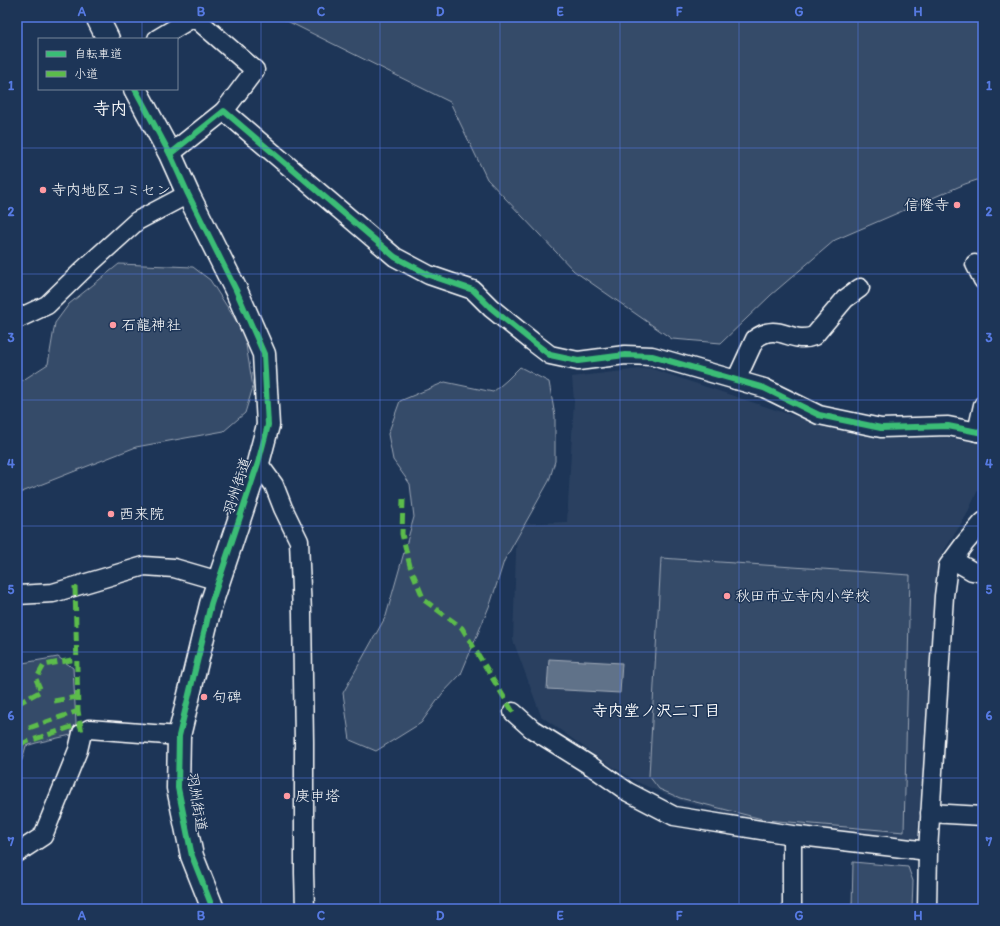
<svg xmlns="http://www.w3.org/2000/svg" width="1000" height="926" font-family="Itim,'Klee One',sans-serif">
<rect width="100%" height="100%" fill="#1d3557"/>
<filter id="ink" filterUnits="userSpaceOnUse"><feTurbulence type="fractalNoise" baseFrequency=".025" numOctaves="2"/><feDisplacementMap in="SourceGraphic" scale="8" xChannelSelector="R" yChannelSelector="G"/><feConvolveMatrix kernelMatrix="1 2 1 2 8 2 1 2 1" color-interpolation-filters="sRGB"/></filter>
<g filter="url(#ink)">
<polygon fill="#2a4161" points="649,368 812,422 980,442 983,446 983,479 966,516 943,552 917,842 817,831 756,821 684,802 637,782 599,758 541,716 513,640 517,524 567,522 574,401 572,377"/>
<g fill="#364b69" stroke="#9aa5b4">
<polygon points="279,17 983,17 983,178 965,184 835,240 771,295 721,343 672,339 574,271 487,179 450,102"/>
<polygon points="119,264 193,267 210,280 244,333 253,387 245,413 224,431 136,447 17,494 17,384 48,364 55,323 69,304"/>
<polygon points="520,367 549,382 555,416 555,461 549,481 504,561 491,602 461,674 442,694 421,723 376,751 350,740 343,693 386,616 414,517 410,484 393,460 388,434 400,401 445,382 493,392 507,380"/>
<polygon points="661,558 910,575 904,832 766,820 680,798 659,789 649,776"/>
<polygon points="58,657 73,668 76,723 71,735 36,743 26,746 22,760 17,767 17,664"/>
<polygon points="853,862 908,867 913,881 912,909 852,909"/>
</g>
<polygon fill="#617289" stroke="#a0aab8" points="549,659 622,663 620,693 547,689"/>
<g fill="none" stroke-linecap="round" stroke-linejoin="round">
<g stroke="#fff" stroke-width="21">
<g id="street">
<polyline points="157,39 194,17 255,70 224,111"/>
<polyline points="170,154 224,111 395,257 429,275 473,290 491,308 533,342 550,355 578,361 625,355 652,356 764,388 819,415 881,428 948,426 983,433"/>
<polyline points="975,264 983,280"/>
<polyline points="17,319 47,305 83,270 137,221 188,194"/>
<path d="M736 380 755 339C779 321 791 345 814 336L845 299 860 288"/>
<polyline points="977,432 983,405"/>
<polyline points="258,463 274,485 283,508 299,541 302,613 304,742 304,873 305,909"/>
<polyline points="953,560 972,571 983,573"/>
<polyline points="17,595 53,593 144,566 174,568 219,581"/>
<polyline points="513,712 532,729 591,766 628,792 674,816 792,835 928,851"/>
<polyline points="930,813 983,816"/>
<polyline points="17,853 43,836 78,750 82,733 89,729 179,736"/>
<polyline points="792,909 792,835"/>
<polyline points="927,909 928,851 944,596 948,566 965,543 983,522"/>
</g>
</g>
<g stroke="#fff" stroke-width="25">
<g id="secondary">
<polyline points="97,17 108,39"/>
<polyline points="135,89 170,154 188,194 236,290 264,354 268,425 258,463 211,604 179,736 178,788 192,856 213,909"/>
</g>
</g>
<use href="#street" stroke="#1d3557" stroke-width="18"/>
<use href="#secondary" stroke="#1d3557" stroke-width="22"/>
<g stroke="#5cbc4b" stroke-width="5" stroke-dasharray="10 5" stroke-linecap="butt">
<polyline points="403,499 402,534 410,566 424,600 462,628 513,712"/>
<polyline points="75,586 78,711 82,733"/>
<polyline points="54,701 77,697"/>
<polyline points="17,704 41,691 36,679 44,665 77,659"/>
<polyline points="29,728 78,711"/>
<polyline points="20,744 80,724"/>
</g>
<g stroke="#1d3557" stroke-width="8">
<g id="cycleway">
<polyline points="135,89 170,154 188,194 236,290 264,354 268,425 258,463 211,604 179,736 178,788 192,856 213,909"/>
<polyline points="170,154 224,111 395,257 429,275 473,290 491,308 533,342 550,355 578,361 625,355 652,356 764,388 819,415 881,428 948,426 983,433"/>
</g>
</g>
<use href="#cycleway" stroke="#3abd76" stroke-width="6"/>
</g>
</g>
<path fill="none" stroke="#567ae2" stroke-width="1" stroke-opacity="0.55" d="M142 17V39M261 17V909M380 17V909M500 17V909M620 17V909M739 17V909M858 17V909M142 89V909M17 148H983M17 274H983M17 400H983M17 526H983M17 652H983M17 778H983"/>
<g fill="#ff9aa2" stroke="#1d3557" stroke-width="1.5">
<circle cx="43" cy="190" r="4"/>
<circle cx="957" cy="205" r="4"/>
<circle cx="113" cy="325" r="4"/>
<circle cx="111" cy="514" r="4"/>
<circle cx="727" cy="596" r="4"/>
<circle cx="204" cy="697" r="4"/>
<circle cx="287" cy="796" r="4"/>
</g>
<g text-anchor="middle" stroke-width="3" stroke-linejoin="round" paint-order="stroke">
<g font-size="15" fill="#fff" stroke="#1d3557" text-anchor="start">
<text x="51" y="195">寺内地区コミセン</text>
<text x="949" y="210" text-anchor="end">信隆寺</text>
<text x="121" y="330">石龍神社</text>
<text x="119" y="519">西来院</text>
<text x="735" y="601">秋田市立寺内小学校</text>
<text x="212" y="702">句碑</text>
<text x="295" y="801">庚申塔</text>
</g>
<g font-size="15" fill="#fff" stroke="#1d3557">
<text transform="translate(237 486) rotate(-72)" y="5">羽州街道</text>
<text transform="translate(197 802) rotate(81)" y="5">羽州街道</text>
</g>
<g font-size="16" font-weight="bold" fill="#fff" stroke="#1d3557">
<text x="656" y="716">寺内堂ノ沢二丁目</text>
</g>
<g font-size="17" font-weight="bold" fill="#fff" stroke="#1d3557">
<text x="110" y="114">寺内</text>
</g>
</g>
<rect width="1000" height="926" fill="none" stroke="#1d3557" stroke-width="44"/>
<rect x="38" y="38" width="140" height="52" fill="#1d3557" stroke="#77869a"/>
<rect x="46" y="51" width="20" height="6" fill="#3abd76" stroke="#77869a"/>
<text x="74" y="58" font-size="12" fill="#ffffff">自転車道</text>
<rect x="46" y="71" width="20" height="6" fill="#5cbc4b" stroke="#77869a"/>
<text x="74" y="78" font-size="12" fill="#ffffff">小道</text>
<rect x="22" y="22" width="956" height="882" fill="none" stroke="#567ae2" stroke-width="1.5"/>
<g font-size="13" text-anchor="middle" font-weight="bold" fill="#567ae2">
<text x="82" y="16">A</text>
<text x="201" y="16">B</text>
<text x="321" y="16">C</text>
<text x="440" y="16">D</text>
<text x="560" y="16">E</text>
<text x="679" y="16">F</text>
<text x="799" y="16">G</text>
<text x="918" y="16">H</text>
<text x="11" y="90">1</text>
<text x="989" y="90">1</text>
<text x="11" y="216">2</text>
<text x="989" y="216">2</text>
<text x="11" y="342">3</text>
<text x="989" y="342">3</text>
<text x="11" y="468">4</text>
<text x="989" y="468">4</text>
<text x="11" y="594">5</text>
<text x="989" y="594">5</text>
<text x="11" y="720">6</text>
<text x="989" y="720">6</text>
<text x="11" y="846">7</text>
<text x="989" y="846">7</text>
<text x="82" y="920">A</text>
<text x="201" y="920">B</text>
<text x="321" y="920">C</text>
<text x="440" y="920">D</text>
<text x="560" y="920">E</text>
<text x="679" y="920">F</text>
<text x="799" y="920">G</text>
<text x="918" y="920">H</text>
</g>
</svg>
